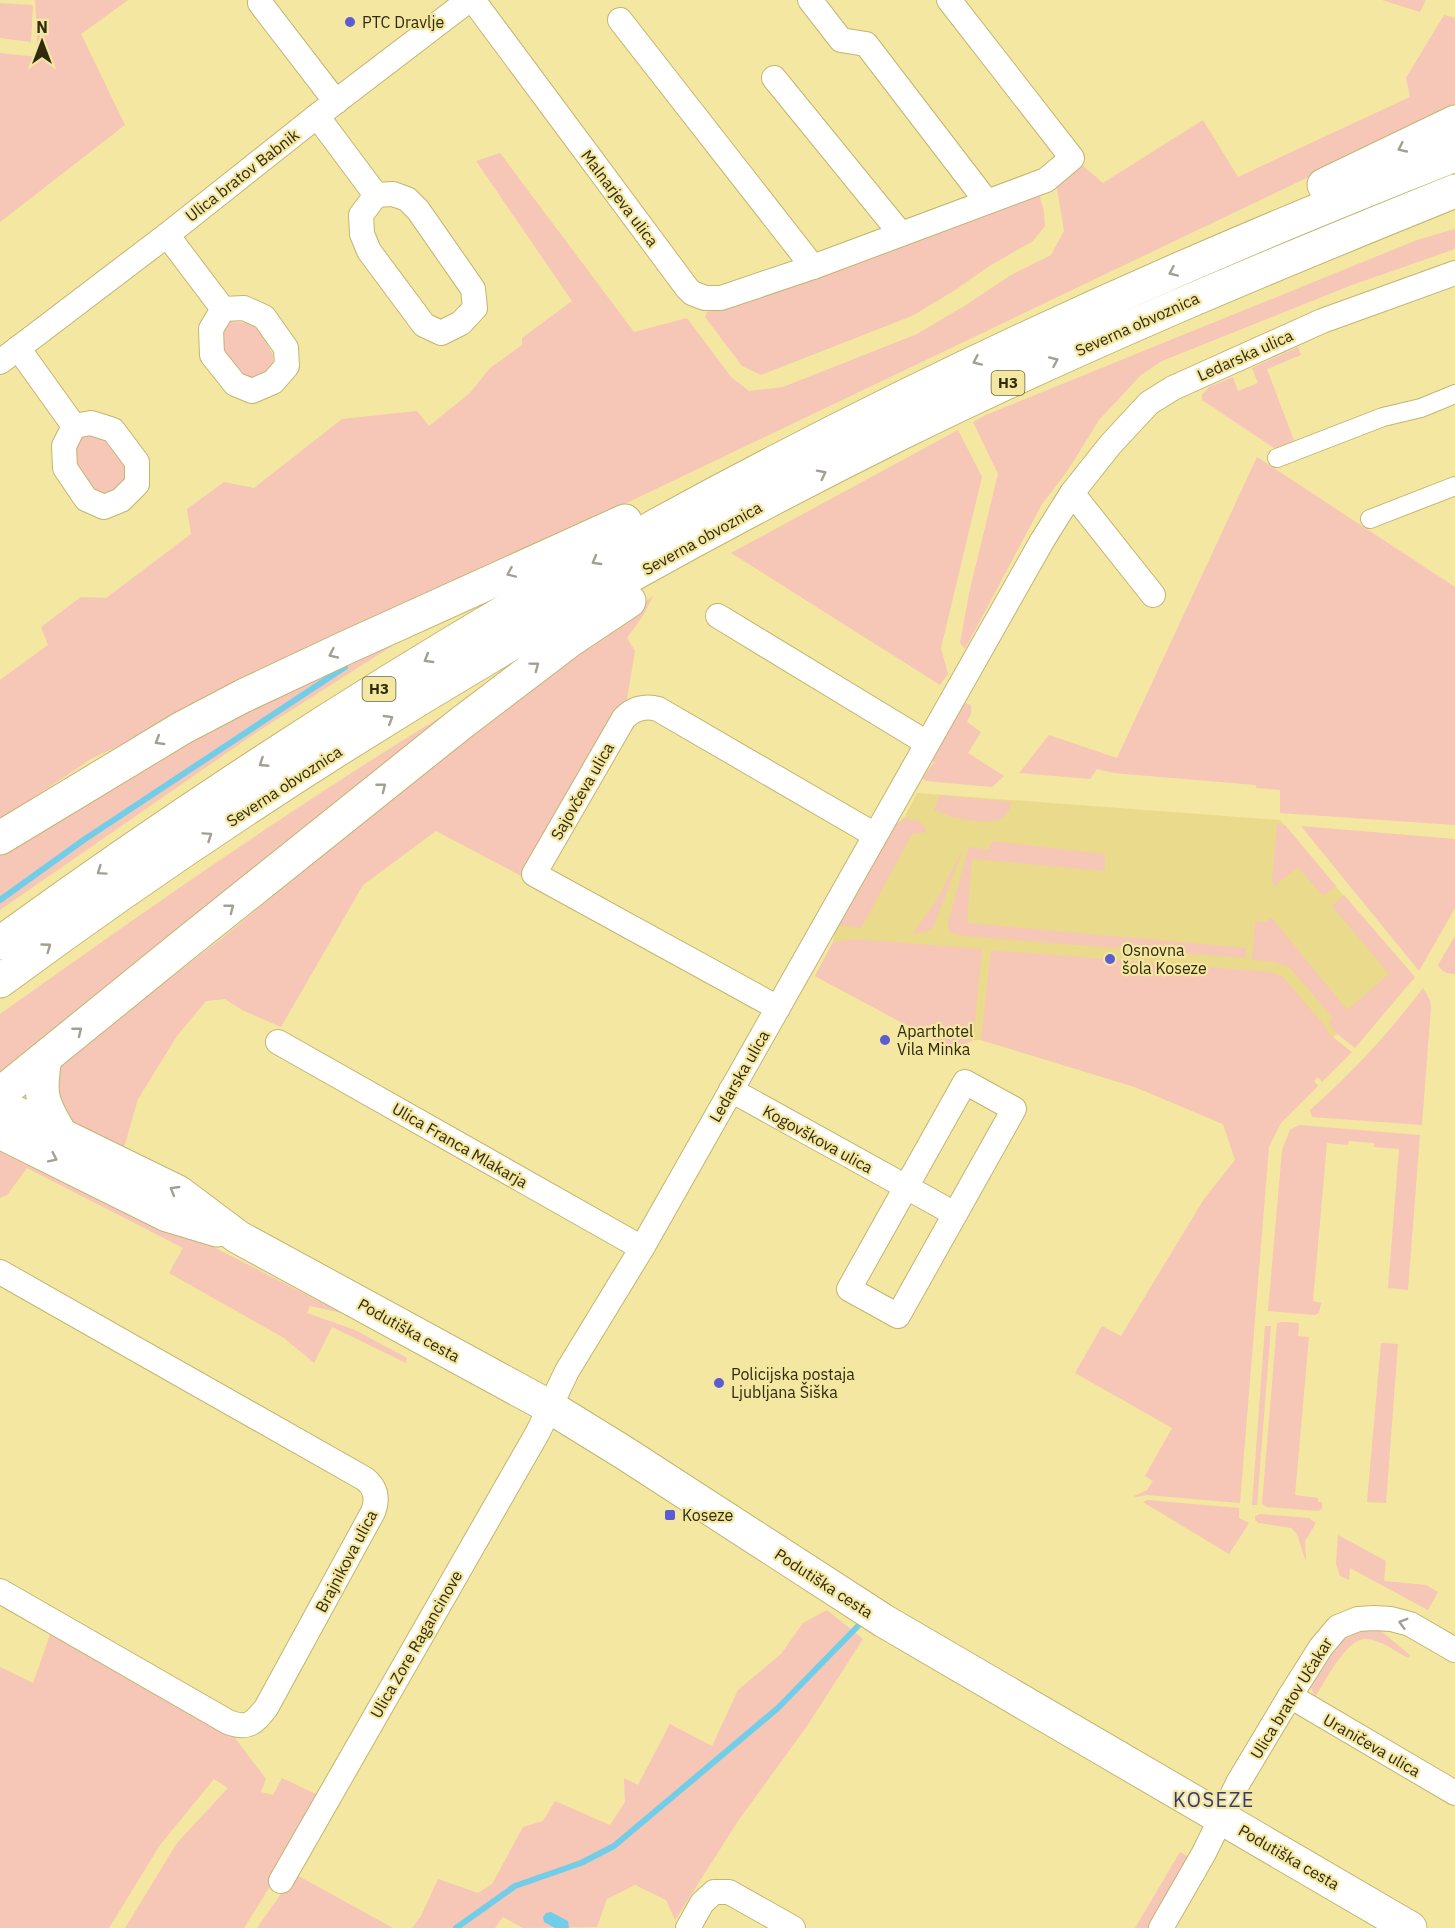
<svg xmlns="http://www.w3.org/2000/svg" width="1455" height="1928" font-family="'IBM Plex Sans',sans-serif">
<rect width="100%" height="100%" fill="#f4e7a1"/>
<polygon fill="#eada8c" points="917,793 1280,820 1411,976 1223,1124 1135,1087 981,1040 972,1040 955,1051 815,976 833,942 836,925 894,827 904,818"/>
<g fill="#f6c6b7">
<polygon points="35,0 128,0 81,34 125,125 0,222 0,53 38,57"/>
<polygon points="1382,0 1426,0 1420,12"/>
<polygon points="0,3 33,5 31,42 0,38"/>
<polygon points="1444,15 1455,18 1455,107 91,759 0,820 0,680 48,645 41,627 81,597 106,598 191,534 187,509 224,482 254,488 342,419 417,411 429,426 470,393 490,368 522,345 522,338 572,301 476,161 500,153 634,332 687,318 731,377 749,391 783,387 917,334 966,305 1011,275 1051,255 1064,231 1056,183 1081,164 1103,183 1203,120 1238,177 1410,97 1406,78"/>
<polygon points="1039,194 1044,212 1045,226 1033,241 991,265 955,290 912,316 761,375 742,366 705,317 707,312 817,275"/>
<polygon points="1455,229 1455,249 1352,285 1162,361 1141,375 1099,420 1068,470 1042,504 965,649 960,643 970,589 998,474 973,422 986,415 1417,240"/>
<polygon points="226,321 256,324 273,355 273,368 258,380 242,381 220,354 218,335"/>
<polygon points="1298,347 1301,355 1267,369 1296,446 1280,452 1202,400 1202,395 1209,387 1233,377 1238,391 1258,383 1252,368"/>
<polygon points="958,430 982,477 941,648 948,674 940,685 731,553"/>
<path d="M80 435 111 437 128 468V481L113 494H97C79 472 65 464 80 435Z"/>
<polygon points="1257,457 1455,587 1455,825 1280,813 1280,790 1256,788 1256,785 1113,773 1097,769 1090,779 1019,773 1049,735 1117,758"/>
<polygon points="653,596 644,614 627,638 635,651 626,705 525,878 436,831 363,885 281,1027 242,1010 225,999 206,1001 177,1036 138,1099 123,1151 59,1113 51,1078 60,1063 221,939 535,680"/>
<polygon points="433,620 257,732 0,910 0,853 189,734"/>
<polygon points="962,702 971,705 971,714 967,722 981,732 968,753 1004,776 992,787 926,781 922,778 934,762 929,760"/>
<path d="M447 713 448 717 0 1074V1014C146 910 293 807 447 713Z"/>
<path d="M940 795 1012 802 1008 812 1002 819C980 825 954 819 934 810Z"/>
<polygon points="904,818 920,821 927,832 912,834 861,928 836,925 894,827"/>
<polygon points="1277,824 1285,825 1336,886 1323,896 1298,867 1275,886 1272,880"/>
<polygon points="1301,826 1455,839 1455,908 1419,971"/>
<polygon points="992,841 1105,854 1105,871 972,859 967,923 1247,948 1245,958 963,936 950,933 948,923 969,847 989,850"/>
<polygon points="964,847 933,928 925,932 913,933 937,900"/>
<polygon points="1344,895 1415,977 1355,1048 1335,1032 1329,1022 1333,1018 1289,967 1274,962 1252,960 1255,921 1266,922 1271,917 1347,1010 1389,974 1332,906"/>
<path d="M1455 936V974C1448 974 1442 972 1438 965Z"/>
<polygon points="855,939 982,949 973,1040 955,1051 815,976 833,942"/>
<polygon points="991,950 1270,972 1283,977 1324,1025 1330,1035 1352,1052 1322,1082 1318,1077 1314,1081 1318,1086 1281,1123 1269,1147 1240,1503 1147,1495 1136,1497 1134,1496 1147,1490 1153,1481 1145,1476 1172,1428 1075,1373 1102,1326 1121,1336 1204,1199 1235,1160 1223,1124 1135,1087 981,1040"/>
<path d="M1423 988 1430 1000 1431 1007 1422 1125 1312 1117 1310 1110C1352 1073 1390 1032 1423 988Z"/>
<polygon points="1299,1125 1420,1135 1408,1290 1388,1288 1399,1149 1374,1147 1374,1143 1349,1141 1348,1145 1327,1143 1313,1301 1321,1303 1319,1313 1315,1315 1268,1311 1282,1150 1290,1130"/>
<polygon points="0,1143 128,1203 342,1313 310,1306 307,1313 355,1330 407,1358 406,1363 332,1327 314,1363 284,1338 169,1273 183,1248 27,1168 7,1195 0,1198"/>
<polygon points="1282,1322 1299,1323 1298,1336 1309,1337 1295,1495 1318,1498 1318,1502 1322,1502 1322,1509 1318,1511 1266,1507 1262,1504 1277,1323"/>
<polygon points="1265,1326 1271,1326 1257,1505 1252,1505"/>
<polygon points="1381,1343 1398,1344 1386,1503 1367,1502"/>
<polygon points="1147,1500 1239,1508 1239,1518 1249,1523 1229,1554 1143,1502"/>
<polygon points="1261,1514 1309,1518 1316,1523 1305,1541 1306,1562 1297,1534 1291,1528 1259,1523 1255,1520 1255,1516"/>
<polygon points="1338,1535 1386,1561 1384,1581 1426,1585 1438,1592 1428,1610 1350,1568 1349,1580 1340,1576 1336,1564"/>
<polygon points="827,1610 863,1639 807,1726 738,1821 675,1920 666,1900 635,1885 607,1899 597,1927 523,1928 503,1917 495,1928 412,1928 421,1916 438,1879 478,1893 492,1884 523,1827 543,1821 555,1801 610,1825 625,1802 624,1778 638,1785 670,1724 712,1746 738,1690 781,1654 803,1623"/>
<path d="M1375 1626 1410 1655 1408 1658C1395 1651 1381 1640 1366 1639 1347 1637 1325 1682 1315 1697L1309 1683 1340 1635Z"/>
<polygon points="50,1635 226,1726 266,1779 261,1792 273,1795 282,1778 320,1796 271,1885 244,1928 125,1928 177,1843 228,1788 214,1779 160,1845 109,1928 0,1928 0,1667 33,1683"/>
<polygon points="1180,1852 1191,1858 1150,1928 1135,1928"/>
<polygon points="295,1874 393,1928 257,1928"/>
</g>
<polygon fill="#72cee8" points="551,1912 568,1921 569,1928 555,1928 544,1922 543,1917 546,1913"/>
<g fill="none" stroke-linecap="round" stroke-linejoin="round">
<g stroke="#72cee8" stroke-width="6">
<polyline points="0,900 85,839 345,667"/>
<polyline points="456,1928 515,1886 581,1863 614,1846 778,1708 858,1626"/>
</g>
<g stroke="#c2b571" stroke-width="20">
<g id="pedestrian">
<polyline points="1277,458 1383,417 1421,408 1455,394"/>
<polyline points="1370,519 1455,486"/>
</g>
</g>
<g stroke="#c2b571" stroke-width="26">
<g id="minor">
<polyline points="473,0 687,288 692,293 705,298 721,298 813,267 1046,180 1072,158 949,0"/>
<polyline points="810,0 841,40 866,44 987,202"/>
<polyline points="260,3 336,102"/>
<polyline points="620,20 813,267"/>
<polyline points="774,78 901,234"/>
<polyline points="317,116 376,195 393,194 407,199 418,210 473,289 475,308 461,323 441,333 424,325 369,251 362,234 361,215 376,195"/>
<polyline points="167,235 223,309 244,308 264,317 286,348 287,366 273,382 252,391 235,384 212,355 211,329 223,309"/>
<polyline points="18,348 74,426 91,423 113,430 137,462 137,484 121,500 104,507 86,499 65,468 64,446 74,426"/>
<polyline points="0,362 167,235 317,116 469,0"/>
<polyline points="1072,493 1153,595"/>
<polyline points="718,616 927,743"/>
<path d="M778 1008 534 874 624 718C633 709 645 705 658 709L875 835"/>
<polyline points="278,1042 642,1248"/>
<polygon points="965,1082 1014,1109 898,1316 849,1289"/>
<polyline points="731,1090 955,1214"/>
<path d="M0 1272 365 1479C376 1488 378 1499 373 1512L266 1708C254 1723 248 1730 228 1722L0 1591"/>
<polyline points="1290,1696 1455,1793"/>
<polyline points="281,1881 538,1432 567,1371 642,1248 1042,541 1072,493 1110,445 1149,403 1173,388 1322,321 1455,273"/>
<polyline points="688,1928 702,1903 714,1892 729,1892 793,1928"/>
<polyline points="1161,1928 1204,1853 1238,1783 1290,1696 1321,1647 1338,1627 1358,1619 1374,1618 1391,1619 1410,1624 1455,1650"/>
</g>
</g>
<g stroke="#c2b571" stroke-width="35">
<g id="secondary">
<polyline points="0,1105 178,1192 238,1237 550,1407 623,1452 884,1621 1410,1928"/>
<polyline points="0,1132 167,1215 217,1230"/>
</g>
</g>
<g stroke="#c2b571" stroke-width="35">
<g id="trunk">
<polyline points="1324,185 1455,122"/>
<polyline points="0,838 182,728 243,696 345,648 625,521"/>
<path d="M0 943C247 764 508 600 779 460 998 346 1225 245 1455 155"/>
<path d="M0 981C281 773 584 591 897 435 1079 345 1267 267 1455 191"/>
<path d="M45 1058C39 1094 41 1102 60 1133"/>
<polyline points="0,1094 175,952 460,724 569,641 629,601"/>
</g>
</g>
<use href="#pedestrian" stroke="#fff" stroke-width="18"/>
<use href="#minor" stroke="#fff" stroke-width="24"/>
<use href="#secondary" stroke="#fff" stroke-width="33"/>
<use href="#trunk" stroke="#fff" stroke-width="33"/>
</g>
<defs><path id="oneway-chevron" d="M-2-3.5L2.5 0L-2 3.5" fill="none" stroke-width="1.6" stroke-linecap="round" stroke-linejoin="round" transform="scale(1.5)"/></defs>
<g stroke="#a29f93">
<use href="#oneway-chevron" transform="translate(1402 148) rotate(155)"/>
<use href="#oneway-chevron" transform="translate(1173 272) rotate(156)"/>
<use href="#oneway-chevron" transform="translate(977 361) rotate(156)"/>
<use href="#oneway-chevron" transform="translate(1054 361) rotate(-24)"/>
<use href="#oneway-chevron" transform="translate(822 474) rotate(-27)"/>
<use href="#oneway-chevron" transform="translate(596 561) rotate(150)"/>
<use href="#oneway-chevron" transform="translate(511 573) rotate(156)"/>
<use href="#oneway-chevron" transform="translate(333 654) rotate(155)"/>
<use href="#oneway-chevron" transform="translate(428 659) rotate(149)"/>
<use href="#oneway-chevron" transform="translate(535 666) rotate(-37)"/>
<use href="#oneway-chevron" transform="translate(389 719) rotate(-31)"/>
<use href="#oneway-chevron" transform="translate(159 741) rotate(149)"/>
<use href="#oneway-chevron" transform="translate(263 763) rotate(147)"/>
<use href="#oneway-chevron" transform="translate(382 787) rotate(-38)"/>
<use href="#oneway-chevron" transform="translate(208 836) rotate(-34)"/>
<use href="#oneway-chevron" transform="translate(101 871) rotate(145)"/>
<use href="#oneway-chevron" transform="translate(230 908) rotate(-38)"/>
<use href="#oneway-chevron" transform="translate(47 947) rotate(-36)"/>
<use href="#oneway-chevron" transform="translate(78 1031) rotate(-39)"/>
<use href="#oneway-chevron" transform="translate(53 1158) rotate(26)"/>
<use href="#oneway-chevron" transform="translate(174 1190) rotate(-150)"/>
<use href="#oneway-chevron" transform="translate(1403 1623) rotate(-164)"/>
</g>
<g fill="#5c5bd3" stroke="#f4e7a1" stroke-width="2">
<circle cx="350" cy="22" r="6"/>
<circle cx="1110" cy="959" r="6"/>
<circle cx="885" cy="1040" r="6"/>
<circle cx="719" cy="1383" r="6"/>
<rect x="664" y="1509" width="12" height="12" rx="3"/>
</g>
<g text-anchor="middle" stroke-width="4.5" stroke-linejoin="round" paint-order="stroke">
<g fill="#f4e7a1" stroke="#6b633a" stroke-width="1.5">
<rect x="991.5" y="371" width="33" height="24" rx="4.5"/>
<rect x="362.5" y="677" width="33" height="24" rx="4.5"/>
</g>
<g font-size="15" font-weight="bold" fill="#302a0e">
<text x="1008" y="388">H3</text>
<text x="379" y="694">H3</text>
</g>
<g font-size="16" fill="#302a0e" stroke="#f4e7a1" text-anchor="start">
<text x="362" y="28">PTC Dravlje</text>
<text x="1122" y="956">Osnovna<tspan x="1122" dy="18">šola Koseze</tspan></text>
<text x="897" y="1037">Aparthotel<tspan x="897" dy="18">Vila Minka</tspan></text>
<text x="731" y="1380">Policijska postaja<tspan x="731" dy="18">Ljubljana Šiška</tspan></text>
<text x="682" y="1521">Koseze</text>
</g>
<g font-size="16" fill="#302a0e" stroke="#f4e7a1">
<text transform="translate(242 175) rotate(-38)" y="6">Ulica bratov Babnik</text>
<text transform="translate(620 198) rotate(53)" y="6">Malnarjeva ulica</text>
<text transform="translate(1137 324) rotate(-24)" y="6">Severna obvoznica</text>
<text transform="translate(1245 355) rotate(-24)" y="6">Ledarska ulica</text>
<text transform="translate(702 538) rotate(-29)" y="6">Severna obvoznica</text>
<text transform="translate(284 786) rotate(-33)" y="6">Severna obvoznica</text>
<text transform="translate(582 791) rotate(-60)" y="6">Sajovčeva ulica</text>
<text transform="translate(739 1076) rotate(-60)" y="6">Ledarska ulica</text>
<text transform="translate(818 1139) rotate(29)" y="6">Kogovškova ulica</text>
<text transform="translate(460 1145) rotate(30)" y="6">Ulica Franca Mlakarja</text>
<text transform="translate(409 1330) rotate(29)" y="6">Podutiška cesta</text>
<text transform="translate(346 1561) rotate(-62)" y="6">Brajnikova ulica</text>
<text transform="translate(824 1583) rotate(33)" y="6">Podutiška cesta</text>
<text transform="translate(416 1644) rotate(-60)" y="6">Ulica Zore Ragancinove</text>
<text transform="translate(1291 1698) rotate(-58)" y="6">Ulica bratov Učakar</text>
<text transform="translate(1372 1745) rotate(30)" y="6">Uraničeva ulica</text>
<text transform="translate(1289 1857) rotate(30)" y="6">Podutiška cesta</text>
</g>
<g font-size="20" letter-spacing="1.5" fill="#373975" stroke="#f4e7a1">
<text x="1214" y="1807">KOSEZE</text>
</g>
</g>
<g transform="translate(42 42)" stroke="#f4e7a1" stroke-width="4.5" paint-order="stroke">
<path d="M0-4.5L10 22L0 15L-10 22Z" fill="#302a0e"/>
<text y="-9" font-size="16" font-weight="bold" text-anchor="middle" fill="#302a0e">N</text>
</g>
</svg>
